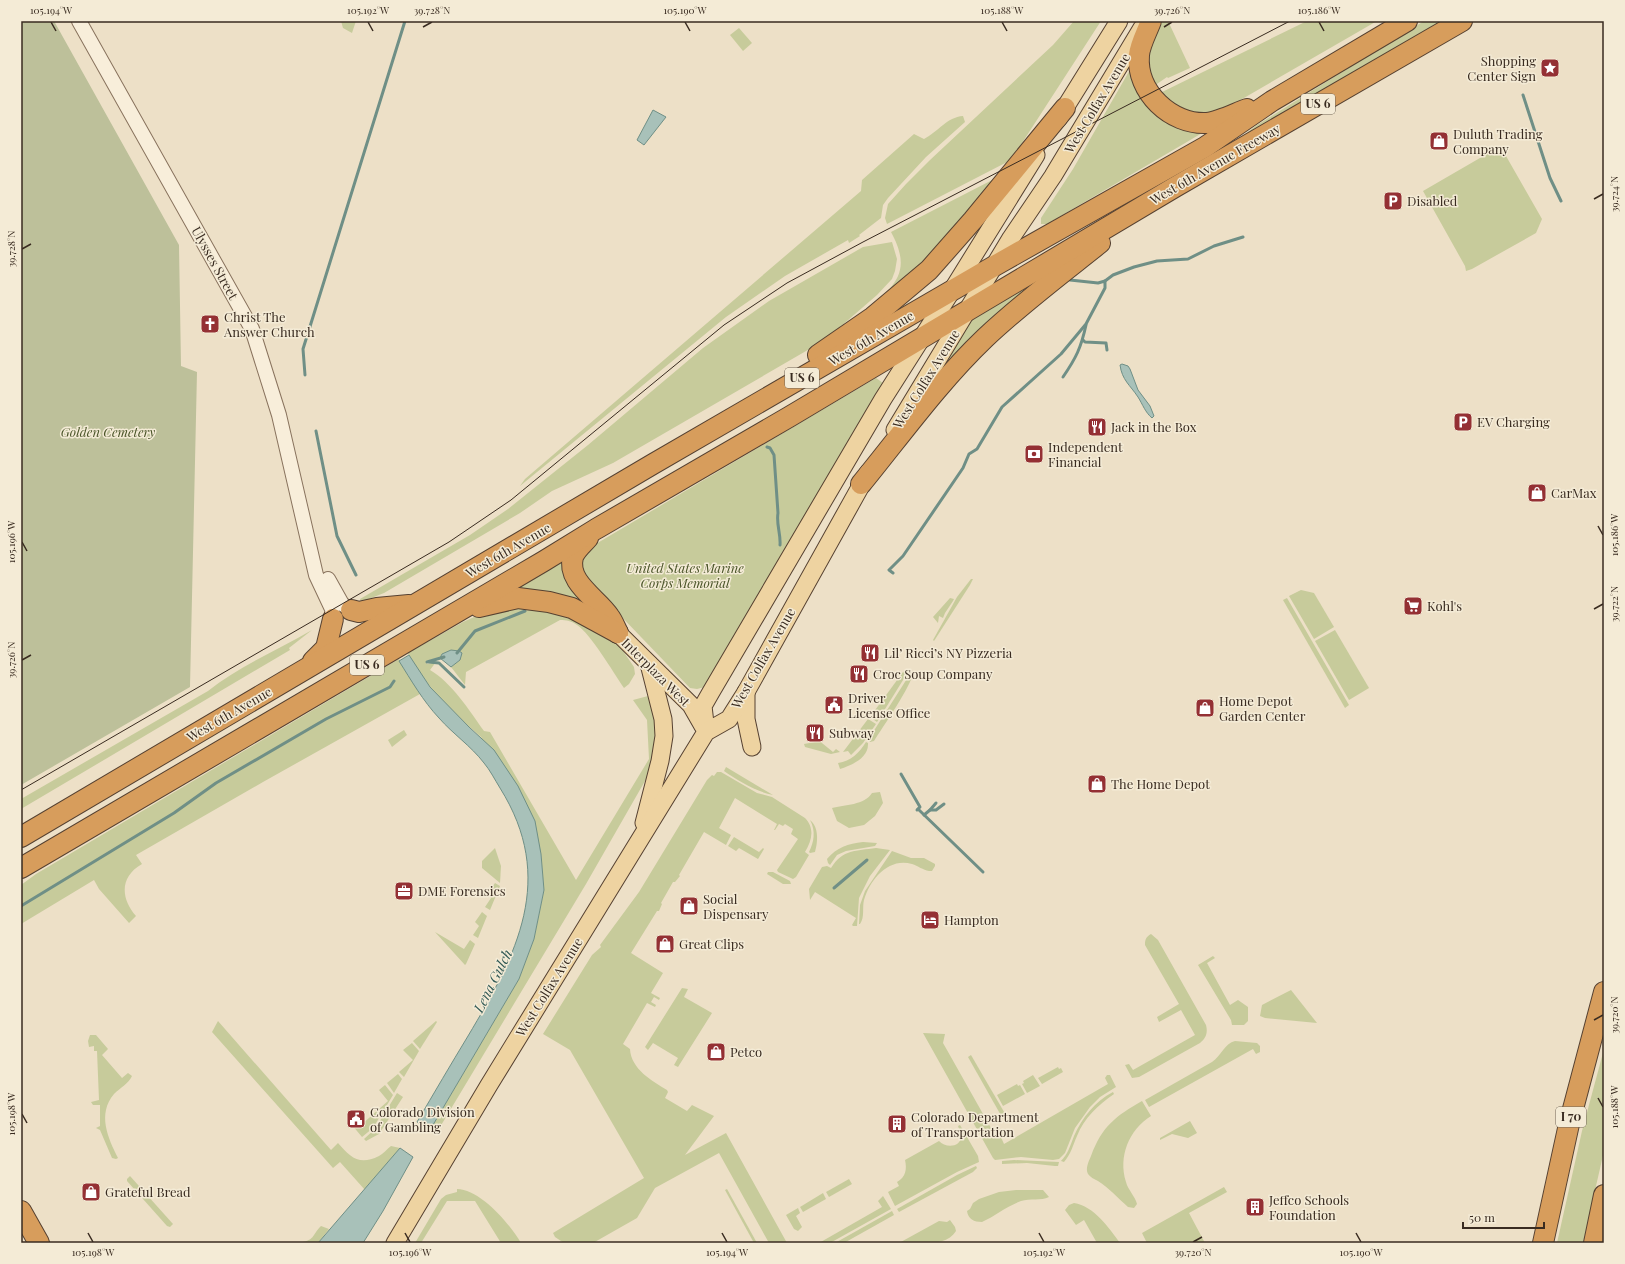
<svg xmlns="http://www.w3.org/2000/svg" width="1625" height="1264" font-family="'Playfair Display',serif">
<rect width="100%" height="100%" fill="#ede0c7"/>
<g fill="#c7cb9b">
<polygon points="341,21 356,21 352,33 343,28"/>
<polygon points="1074,21 1101,21 1011,160 887,224 885,218 888,204 906,184 930,160 1053,45"/>
<polygon points="1162,21 1168,21 1190,68 1168,78 1167,77 1154,86 1147,59 1151,40"/>
<path d="M1307 21H1377L1230 106C1215 112 1196 118 1180 109 1173 105 1167 98 1160 93Z"/>
<polygon points="1424,21 1448,21 1235,142 1257,125"/>
<polygon points="739,28 752,43 743,51 730,35"/>
<polygon points="1131,68 1136,82 1209,129 1047,224 1041,224 1041,218 1073,169"/>
<path d="M963 116 965 122 926 157 888 198 883 205 881 218 859 235 860 236 849 243 848 240 785 276 726 317 520 486 525 479 861 191 862 180 914 134 924 139C938 132 947 117 963 116Z"/>
<polygon points="1492,151 1501,152 1506,156 1542,219 1536,233 1472,269 1466,271 1465,266 1423,191"/>
<path d="M1000 176 942 250 863 314C893 286 914 274 891 232Z"/>
<polygon points="892,242 897,259 895,271 892,279 877,295 825,340 613,463 552,491 520,513 384,593 361,602 360,599 470,535 508,509 588,445 703,348 769,301 863,247"/>
<polygon points="1074,255 943,368 973,315"/>
<polygon points="876,378 883,383 705,687 697,689 690,688 616,611 609,607 578,565 584,551"/>
<polygon points="562,559 564,575 603,617 504,592"/>
<polygon points="971,579 973,579 970,585 934,641 933,640 957,597"/>
<polygon points="1301,590 1314,593 1334,627 1314,639 1289,596"/>
<polygon points="950,598 954,599 953,601 945,613 943,618 939,616 938,623 933,617"/>
<polygon points="1287,598 1349,705 1345,708 1283,600"/>
<path d="M531 605 593 625 619 645 634 667 635 674 629 684 624 688C613 672 591 634 577 625 572 621 566 620 560 620L466 672 465 685 451 667 460 660 442 654 441 657 426 661 427 664 436 662 430 670C451 682 470 711 484 731L490 732 576 880 649 759 647 720 633 700 648 696 651 701 657 717 653 767 586 884 440 1127C437 1130 434 1131 430 1130L519 979 534 939 544 890 541 854 481 737C458 717 419 680 408 653L463 622 492 609Z"/>
<path d="M312 630 289 648 290 650 21 809V799L208 691C239 666 278 650 312 630Z"/>
<polygon points="1335,630 1369,688 1349,700 1315,641"/>
<path d="M399 659 420 694 263 782 136 855 142 864C119 877 121 899 136 916L129 923 99 889 94 880 21 924V885L36 874Z"/>
<polygon points="908,670 908,672 877,722 870,717 903,672"/>
<path d="M913 673C912 685 882 728 874 741L870 742 868 740 910 674Z"/>
<polygon points="868,719 876,724 863,743 851,755 848,751 843,752"/>
<polygon points="404,730 407,735 392,747 388,740"/>
<polygon points="817,739 833,752 836,749 840,752 831,754 805,747 804,744 815,742"/>
<path d="M866 742 868 743C869 758 852 765 840 769L838 763C851 761 859 753 866 742Z"/>
<path d="M726 767 773 795C754 791 739 781 724 771Z"/>
<path d="M717 772H721L757 793 772 797 805 818C815 828 812 841 805 852L809 855 796 877 793 879 778 872 777 870 798 839 791 834 793 829 785 824 783 826 779 824 775 830H774L777 824 735 798 719 828 731 835 726 845 704 832 679 875 680 876 675 882H673L661 903 662 904 659 911H657L631 953 663 973 651 993 660 998 659 1000 654 997 651 1002 656 1005 655 1007 647 1003 623 1044 630 1049C631 1069 652 1081 667 1090L668 1092 665 1098 687 1111 692 1105 714 1116 685 1155 726 1133 787 1243H769L719 1153 655 1188 637 1218 593 1243H564L555 1237 553 1233 644 1178 570 1050 543 1034 592 955 601 947 600 945 639 892 707 780 712 775 714 776Z"/>
<path d="M880 792 883 803 875 816 864 825 849 828 837 821 832 808C844 805 865 805 872 793Z"/>
<path d="M810 820C819 827 818 842 815 852L810 853 809 852C814 842 816 831 810 820Z"/>
<polygon points="734,837 759,852 763,848 764,849 758,859 739,848 736,851 728,846"/>
<path d="M863 842 877 843 875 846 846 851 837 855 830 865 828 863 827 859C837 847 848 844 863 842Z"/>
<polygon points="495,848 501,866 500,883 482,868 482,861"/>
<path d="M876 848 890 850 870 876 859 898 857 926H853L852 925 856 918 815 892 810 900 809 889 822 867 827 866 831 868C843 849 856 851 876 848Z"/>
<path d="M892 851 911 858H924L935 864V866L932 871H929C923 870 918 866 912 864 889 857 870 879 864 900 862 908 865 917 860 924H859L860 905 865 891Z"/>
<polygon points="768,872 773,872 790,881 791,884 783,884 767,874"/>
<polygon points="495,883 500,886 490,910 485,907 491,898 487,895"/>
<polygon points="482,912 487,916 478,938 473,935 479,926 475,922"/>
<polygon points="435,932 464,949 470,940 475,944 466,964 465,965"/>
<path d="M1151 934 1158 940 1206 1025C1208 1033 1206 1038 1200 1043L1139 1077 1132 1078 1125 1065 1129 1064 1133 1070 1195 1035 1181 1010 1159 1022 1157 1017 1179 1004 1145 945C1145 939 1146 937 1151 934Z"/>
<polygon points="1213,956 1215,958 1207,963 1230,1005 1238,1000 1248,1007 1248,1021 1244,1025 1232,1025 1231,1020 1198,965"/>
<polygon points="682,988 688,989 684,997 712,1013 678,1067 674,1065 678,1058 653,1043 648,1050 645,1047"/>
<polygon points="1291,990 1317,1023 1265,1018 1260,1016 1262,1005"/>
<path d="M218 1021 331 1150 338 1143C350 1157 359 1166 379 1156 383 1154 387 1149 391 1146L400 1148 365 1190 340 1162 333 1168 212 1032Z"/>
<polygon points="436,1021 437,1022 420,1049 413,1041"/>
<polygon points="923,1033 945,1034 943,1043 947,1050 996,1137 1000,1135 1004,1144 1108,1084 1105,1078 1107,1075 1110,1075 1116,1087 1100,1097 1090,1107 1075,1128 1065,1153 1059,1159 1053,1160 1021,1157 995,1160 993,1158"/>
<path d="M90 1035H96L108 1049 102 1055 122 1078 128 1073 132 1076C129 1083 120 1088 114 1094 97 1114 108 1138 118 1158L116 1159 112 1158 100 1130 96 1128 100 1126V1105H93L91 1102 99 1100 97 1051H94V1046L89 1047 88 1041Z"/>
<path d="M1235 1041 1257 1043 1260 1046V1052L1256 1054 1253 1049 1149 1107 1145 1100 1212 1062C1221 1056 1225 1043 1235 1041Z"/>
<polygon points="412,1043 419,1051 404,1077 399,1072 413,1060 403,1050"/>
<polygon points="1604,1049 1604,1151 1583,1243 1557,1243 1582,1131"/>
<polygon points="971,1055 1007,1117 1003,1119 968,1057"/>
<polygon points="1058,1067 1059,1069 1061,1068 1063,1072 1042,1084 1038,1078"/>
<polygon points="398,1074 402,1079 394,1093 387,1083"/>
<polygon points="1033,1075 1040,1086 1027,1093 1022,1084 1024,1083 1023,1081"/>
<polygon points="1017,1084 1018,1086 1020,1085 1025,1094 1003,1106 997,1095"/>
<polygon points="385,1085 393,1095 373,1128 362,1137 352,1125 355,1121 360,1126 388,1101 379,1090"/>
<path d="M1113 1092 1114 1094C1098 1105 1084 1118 1077 1136 1073 1145 1071 1154 1064 1162L1061 1161C1068 1154 1070 1146 1074 1136 1082 1118 1095 1101 1113 1092Z"/>
<polygon points="397,1093 403,1097 379,1134 366,1141 364,1139 375,1129"/>
<path d="M1142 1101 1151 1116C1129 1130 1118 1156 1126 1182 1128 1190 1135 1196 1137 1204L1134 1208 1128 1207C1118 1198 1109 1188 1098 1181 1094 1179 1090 1177 1088 1174 1085 1168 1089 1161 1091 1156 1102 1126 1116 1116 1142 1101Z"/>
<polygon points="1190,1121 1197,1133 1188,1138 1172,1134 1160,1140 1160,1138"/>
<path d="M960 1125 978 1156 979 1162 957 1172 895 1206 888 1192 899 1186 897 1182C906 1177 907 1169 905 1160L939 1141C945 1148 961 1148 961 1136 961 1133 959 1129 958 1126Z"/>
<polygon points="1014,1160 1059,1162 1058,1166 1055,1166 1027,1163 1002,1164 1002,1161"/>
<polygon points="976,1166 977,1168 973,1172 899,1212 897,1209 957,1175"/>
<polygon points="130,1176 173,1224 170,1227 167,1226 127,1181 127,1179"/>
<polygon points="849,1179 852,1184 829,1197 826,1192"/>
<polygon points="1224,1187 1227,1192 1189,1213 1205,1243 1147,1243 1142,1233"/>
<path d="M457 1189C480 1189 510 1224 521 1243H501L475 1201H447L421 1243H415L441 1199 446 1195 457 1192Z"/>
<polygon points="727,1189 757,1243 754,1243 725,1190"/>
<path d="M1016 1190H1043L1049 1197C1041 1201 1030 1198 1021 1201 1007 1206 995 1216 982 1222 974 1222 968 1219 967 1211L970 1209 973 1203 979 1199 999 1192Z"/>
<polygon points="823,1193 826,1199 803,1212 800,1207"/>
<polygon points="883,1196 891,1209 830,1243 819,1243 882,1207 878,1201"/>
<path d="M1074 1203C1094 1206 1109 1228 1120 1243H1097L1084 1220 1076 1225 1065 1210 1069 1205Z"/>
<polygon points="798,1208 800,1213 796,1216 802,1227 798,1231 794,1229 786,1215"/>
<polygon points="892,1211 894,1215 844,1243 835,1243"/>
<path d="M950 1220 955 1227 956 1231C946 1248 916 1243 899 1243L939 1221 947 1222Z"/>
<path d="M321 1226 329 1229 318 1243H298C316 1240 311 1236 321 1226Z"/>
</g>
<polygon fill="#bdc09a" points="21,21 54,21 179,245 181,366 197,372 190,687 21,785"/>
<g fill="#a8c1b9" stroke="#6f8f86">
<polygon points="653,110 666,117 644,145 637,140"/>
<path d="M1122 364 1128 366 1130 369 1138 390 1150 406 1154 416 1152 418C1145 412 1143 405 1138 397 1130 385 1122 380 1120 365Z"/>
<polygon points="451,650 459,651 462,653 460,660 451,667 440,658 442,654"/>
<path d="M409 655 430 687 469 727 494 750 518 786 535 821 541 854 544 890 534 939 519 979 430 1130 417 1122C434 1093 451 1064 468 1036 517 954 557 879 500 788 495 780 490 770 484 763 471 746 453 734 439 718 423 701 411 680 399 661Z"/>
<polygon points="400,1148 413,1157 383,1211 363,1243 318,1243"/>
</g>
<g fill="none" stroke-linecap="round" stroke-linejoin="round">
<g stroke="#6f8f86" stroke-width="3">
<polyline points="1523,95 1550,178 1561,201"/>
<polyline points="1105,281 1113,275 1134,267 1157,261 1188,259 1214,246 1243,237"/>
<polyline points="1083,340 1085,342 1106,343 1107,350"/>
<polyline points="305,375 303,349 405,21"/>
<path d="M1063 377C1076 358 1081 348 1086 325"/>
<polyline points="316,431 337,536 356,575"/>
<path d="M767 447 770 448 774 455 778 513C776 524 781 534 780 545"/>
<polyline points="893,573 889,570 903,556 963,468 969,454 977,449 1002,407 1061,354 1086,324 1105,288 1105,281 1098,283 1070,280"/>
<polyline points="457,653 475,631 525,611"/>
<polyline points="427,662 444,657"/>
<polyline points="429,662 439,663 464,687"/>
<polyline points="901,774 920,807 917,810"/>
<polyline points="918,809 983,872"/>
<polyline points="930,810 936,803"/>
<polyline points="924,815 930,810 936,810 944,804"/>
<polyline points="834,888 867,860"/>
<polyline points="21,906 174,813 216,783 326,719 390,687 394,681"/>
</g>
<g stroke="#88725d" stroke-width="16">
<g id="minor">
<polyline points="79,21 252,329 279,415 316,575 332,609 333,619"/>
<polyline points="328,579 342,604 351,610"/>
</g>
</g>
<g stroke="#564131" stroke-width="19">
<g id="major">
<polyline points="1058,119 1119,21"/>
<polyline points="895,430 1011,238 1053,176 1142,28"/>
<polyline points="618,633 691,705 703,726"/>
<polyline points="746,692 746,719 752,747"/>
<polyline points="706,732 703,706 711,692 883,399 951,292 1036,155"/>
<polyline points="644,823 660,761 664,736 663,719 649,664"/>
<polyline points="395,1243 489,1085 706,732 729,719 746,692 868,473"/>
</g>
</g>
<g stroke="#564131" stroke-width="22">
<g id="highway">
<path d="M1151 21C1147 32 1140 44 1139 55 1136 92 1171 125 1207 123 1218 122 1236 113 1247 109"/>
<polyline points="818,355 873,317 929,270 973,220 1065,108"/>
<path d="M861 484C901 435 939 382 985 338 1021 304 1061 274 1100 243"/>
<path d="M588 538C583 544 576 549 573 557 566 582 598 599 609 616 613 621 615 627 618 633"/>
<polyline points="479,607 518,598 549,602 572,608 618,633"/>
<polyline points="351,610 359,612 377,608 409,605"/>
<polyline points="313,661 326,648 333,619"/>
<polyline points="21,837 653,464 996,265 1205,147 1272,101 1407,21"/>
<polyline points="21,868 544,561 596,529 789,417 1175,187 1462,21"/>
<polyline points="21,1211 39,1243"/>
<polyline points="1543,1243 1569,1124 1604,992"/>
<polyline points="1594,1243 1604,1195"/>
</g>
</g>
<use href="#minor" stroke="#f8eeda" stroke-width="14"/>
<use href="#major" stroke="#eed3a1" stroke-width="17"/>
<use href="#highway" stroke="#d79d5c" stroke-width="20"/>
<polyline stroke="#392b20" stroke-width="1" points="21,790 449,542 511,500 724,325 787,283 863,242 1290,21"/>
</g>
<path fill="none" stroke="#392b20" stroke-width="1.5" d="M51 22 56 31M368 22 373 31M685 22 690 31M1002 22 1007 31M1319 22 1324 31M423 27 432 22M1164 27 1172 22M1594 199 1603 194M22 249 31 244M1598 526 1603 535M22 542 27 551M1594 609 1603 604M22 660 31 655M1594 1020 1603 1015M1598 1098 1603 1107M22 1114 27 1123M88 1233 93 1242M405 1233 410 1242M722 1233 727 1242M1039 1233 1044 1242M1356 1233 1361 1242M1193 1242 1202 1237"/>
<defs>
<g id="sight-square" transform="scale(1)"><rect x="-9" y="-9" width="18" height="18" rx="4" fill="#943034" stroke="#f4ebd6"/><path d="M0-6L1.8-2.2L6-1.7L2.9 1.2L3.7 5.4L0 3.3L-3.7 5.4L-2.9 1.2L-6-1.7L-1.8-2.2Z" fill="#fff"/></g>
<g id="shop-square" transform="scale(1)"><rect x="-9" y="-9" width="18" height="18" rx="4" fill="#943034" stroke="#f4ebd6"/><path d="M-5-2.5h2.3a2.7 3.5 0 0 1 5.4 0H5L5.5 6h-11ZM-1.5-2.5h3a1.5 2.3 0 0 0-3 0Z" fill="#fff"/></g>
<g id="parking-square" transform="scale(1)"><rect x="-9" y="-9" width="18" height="18" rx="4" fill="#943034" stroke="#f4ebd6"/><path d="M-3.5-5.5H1a3.5 3.5 0 0 1 0 7H-1V5.5H-3.5ZM-1-3.4V-.6H.8a1.4 1.4 0 0 0 0-2.8Z" fill="#fff"/></g>
<g id="church-square" transform="scale(1)"><rect x="-9" y="-9" width="18" height="18" rx="4" fill="#943034" stroke="#f4ebd6"/><path d="M-1.2-6h2.4v3.5h3.3v2.4h-3.3V6h-2.4V-.1h-3.3v-2.4h3.3Z" fill="#fff"/></g>
<g id="restaurant-square" transform="scale(1)"><rect x="-9" y="-9" width="18" height="18" rx="4" fill="#943034" stroke="#f4ebd6"/><path d="M-5-6h1v4h1v-4h1v4h1v-4h1v5L-1.5 .5V6h-2V.5L-5-1ZM5-6V6H3V1.5H1.5Q1.5-4 5-6Z" fill="#fff"/></g>
<g id="bank-square" transform="scale(1)"><rect x="-9" y="-9" width="18" height="18" rx="4" fill="#943034" stroke="#f4ebd6"/><path d="M-6-4H6V4H-6ZM0-2.3a2.3 2.3 0 1 0 0 4.6a2.3 2.3 0 1 0 0-4.6Z" fill="#fff"/></g>
<g id="supermarket-square" transform="scale(1)"><rect x="-9" y="-9" width="18" height="18" rx="4" fill="#943034" stroke="#f4ebd6"/><path d="M-6-5.5h2.5l.6 2H6L4.5 2H-2.5L-4.4-4H-6ZM-1.5 3.2a1.3 1.3 0 1 0 .1 0ZM3 3.2a1.3 1.3 0 1 0 .1 0Z" fill="#fff"/></g>
<g id="civic-square" transform="scale(1)"><rect x="-9" y="-9" width="18" height="18" rx="4" fill="#943034" stroke="#f4ebd6"/><path d="M-.6-6.5H3V-4.5H.6V-3L4-1V1h2V6H-6V1h2V-1L-.6-3ZM-1.2 2.5V6h2.4V2.5Z" fill="#fff"/></g>
<g id="office-square" transform="scale(1)"><rect x="-9" y="-9" width="18" height="18" rx="4" fill="#943034" stroke="#f4ebd6"/><path d="M-6-3h4V-5.5h4V-3h4V5H-6ZM-1-4.5V-3h2v-1.5ZM-6 0V1H6V0Z" fill="#fff"/></g>
<g id="hotel-square" transform="scale(1)"><rect x="-9" y="-9" width="18" height="18" rx="4" fill="#943034" stroke="#f4ebd6"/><path d="M-6-4.5h1.5V1H6V5H4.5V3h-9V5H-6ZM-4 0a1.8 1.8 0 1 1 3.6 0ZM.5 0V-2.5h3Q6-2.5 6 0Z" fill="#fff"/></g>
<g id="building-square" transform="scale(1)"><rect x="-9" y="-9" width="18" height="18" rx="4" fill="#943034" stroke="#f4ebd6"/><path d="M-4-6H4V6H1V3H-1V6H-4ZM-2.5-4.3h1.7v1.8h-1.7ZM.8-4.3h1.7v1.8H.8ZM-2.5-1h1.7V.8h-1.7ZM.8-1h1.7V.8H.8Z" fill="#fff"/></g>
</defs>
<g fill-rule="evenodd">
<use href="#sight-square" x="1550" y="68"/>
<use href="#shop-square" x="1439" y="141"/>
<use href="#parking-square" x="1393" y="201"/>
<use href="#church-square" x="210" y="324"/>
<use href="#parking-square" x="1463" y="422"/>
<use href="#restaurant-square" x="1097" y="427"/>
<use href="#bank-square" x="1034" y="454"/>
<use href="#shop-square" x="1537" y="493"/>
<use href="#supermarket-square" x="1413" y="606"/>
<use href="#restaurant-square" x="870" y="653"/>
<use href="#restaurant-square" x="859" y="674"/>
<use href="#civic-square" x="834" y="705"/>
<use href="#shop-square" x="1205" y="708"/>
<use href="#restaurant-square" x="815" y="733"/>
<use href="#shop-square" x="1097" y="784"/>
<use href="#office-square" x="404" y="891"/>
<use href="#shop-square" x="689" y="906"/>
<use href="#hotel-square" x="930" y="920"/>
<use href="#shop-square" x="665" y="944"/>
<use href="#shop-square" x="716" y="1052"/>
<use href="#civic-square" x="356" y="1119"/>
<use href="#building-square" x="897" y="1124"/>
<use href="#shop-square" x="91" y="1192"/>
<use href="#building-square" x="1255" y="1207"/>
</g>
<g text-anchor="middle" stroke-width="3" stroke-linejoin="round" paint-order="stroke">
<g fill="#f4ebd6" stroke="#716557" stroke-width="1">
<rect x="1301" y="94" width="34" height="20" rx="3"/>
<rect x="785" y="368" width="34" height="20" rx="3"/>
<rect x="350" y="655" width="34" height="20" rx="3"/>
<rect x="1556" y="1107" width="30" height="20" rx="3"/>
</g>
<g font-size="12" font-weight="bold" fill="#392b20">
<text x="1318" y="108">US 6</text>
<text x="802" y="382">US 6</text>
<text x="367" y="669">US 6</text>
<text x="1571" y="1121">I 70</text>
</g>
<g font-size="13" fill="#392b20" stroke="#f4ebd6" text-anchor="start">
<text x="1536" y="66" text-anchor="end">Shopping<tspan x="1536" dy="15">Center Sign</tspan></text>
<text x="1453" y="139">Duluth Trading<tspan x="1453" dy="15">Company</tspan></text>
<text x="1407" y="206">Disabled</text>
<text x="224" y="322">Christ The<tspan x="224" dy="15">Answer Church</tspan></text>
<text x="1477" y="427">EV Charging</text>
<text x="1111" y="432">Jack in the Box</text>
<text x="1048" y="452">Independent<tspan x="1048" dy="15">Financial</tspan></text>
<text x="1551" y="498">CarMax</text>
<text x="1427" y="611">Kohl's</text>
<text x="884" y="658">Lil’ Ricci’s NY Pizzeria</text>
<text x="873" y="679">Croc Soup Company</text>
<text x="848" y="703">Driver<tspan x="848" dy="15">License Office</tspan></text>
<text x="1219" y="706">Home Depot<tspan x="1219" dy="15">Garden Center</tspan></text>
<text x="829" y="738">Subway</text>
<text x="1111" y="789">The Home Depot</text>
<text x="418" y="896">DME Forensics</text>
<text x="703" y="904">Social<tspan x="703" dy="15">Dispensary</tspan></text>
<text x="944" y="925">Hampton</text>
<text x="679" y="949">Great Clips</text>
<text x="730" y="1057">Petco</text>
<text x="370" y="1117">Colorado Division<tspan x="370" dy="15">of Gambling</tspan></text>
<text x="911" y="1122">Colorado Department<tspan x="911" dy="15">of Transportation</tspan></text>
<text x="105" y="1197">Grateful Bread</text>
<text x="1269" y="1205">Jeffco Schools<tspan x="1269" dy="15">Foundation</tspan></text>
</g>
<g font-size="13" fill="#392b20" stroke="#f4ebd6">
<text transform="translate(1097 103) rotate(-59)" y="5">West Colfax Avenue</text>
<text transform="translate(1215 164) rotate(-30)" y="5">West 6th Avenue Freeway</text>
<text transform="translate(215 263) rotate(61)" y="5">Ulysses Street</text>
<text transform="translate(871 338) rotate(-30)" y="5">West 6th Avenue</text>
<text transform="translate(926 379) rotate(-58)" y="5">West Colfax Avenue</text>
<text transform="translate(508 550) rotate(-30)" y="5">West 6th Avenue</text>
<text transform="translate(763 658) rotate(-60)" y="5">West Colfax Avenue</text>
<text transform="translate(656 672) rotate(45)" y="5">Interplaza West</text>
<text transform="translate(229 714) rotate(-30)" y="5">West 6th Avenue</text>
<text transform="translate(549 987) rotate(-58)" y="5">West Colfax Avenue</text>
</g>
<g font-size="13" font-style="italic" fill="#4a5428" stroke="#f4ebd6">
<text x="108" y="437">Golden Cemetery</text>
<text x="685" y="573">United States Marine<tspan x="685" dy="15">Corps Memorial</tspan></text>
</g>
<g font-size="14" font-style="italic" fill="#305854" stroke="#f4ebd6">
<text transform="translate(493 981) rotate(-63)" y="5">Lena Gulch</text>
</g>
</g>
<rect width="1625" height="1264" fill="none" stroke="#f4ebd6" stroke-width="44"/>
<path d="M1463 1222v6h81v-6" fill="none" stroke="#392b20" stroke-width="2"/>
<text x="1469" y="1222" font-size="12" fill="#392b20" stroke="#f4ebd6" stroke-width="3" paint-order="stroke">50 m</text>
<rect x="22" y="22" width="1581" height="1220" fill="none" stroke="#392b20" stroke-width="1.5"/>
<g font-size="10" text-anchor="middle" fill="#392b20">
<text x="51" y="14">105.194°W</text>
<text x="368" y="14">105.192°W</text>
<text x="432" y="14">39.728°N</text>
<text x="685" y="14">105.190°W</text>
<text x="1002" y="14">105.188°W</text>
<text x="1172" y="14">39.726°N</text>
<text x="1319" y="14">105.186°W</text>
<text transform="translate(1614 194) rotate(-90)" y="4">39.724°N</text>
<text transform="translate(11 249) rotate(-90)" y="4">39.728°N</text>
<text transform="translate(1614 535) rotate(-90)" y="4">105.186°W</text>
<text transform="translate(11 542) rotate(-90)" y="4">105.196°W</text>
<text transform="translate(1614 604) rotate(-90)" y="4">39.722°N</text>
<text transform="translate(11 660) rotate(-90)" y="4">39.726°N</text>
<text transform="translate(1614 1015) rotate(-90)" y="4">39.720°N</text>
<text transform="translate(1614 1107) rotate(-90)" y="4">105.188°W</text>
<text transform="translate(11 1114) rotate(-90)" y="4">105.198°W</text>
<text x="93" y="1256">105.198°W</text>
<text x="410" y="1256">105.196°W</text>
<text x="727" y="1256">105.194°W</text>
<text x="1044" y="1256">105.192°W</text>
<text x="1193" y="1256">39.720°N</text>
<text x="1361" y="1256">105.190°W</text>
</g>
</svg>
